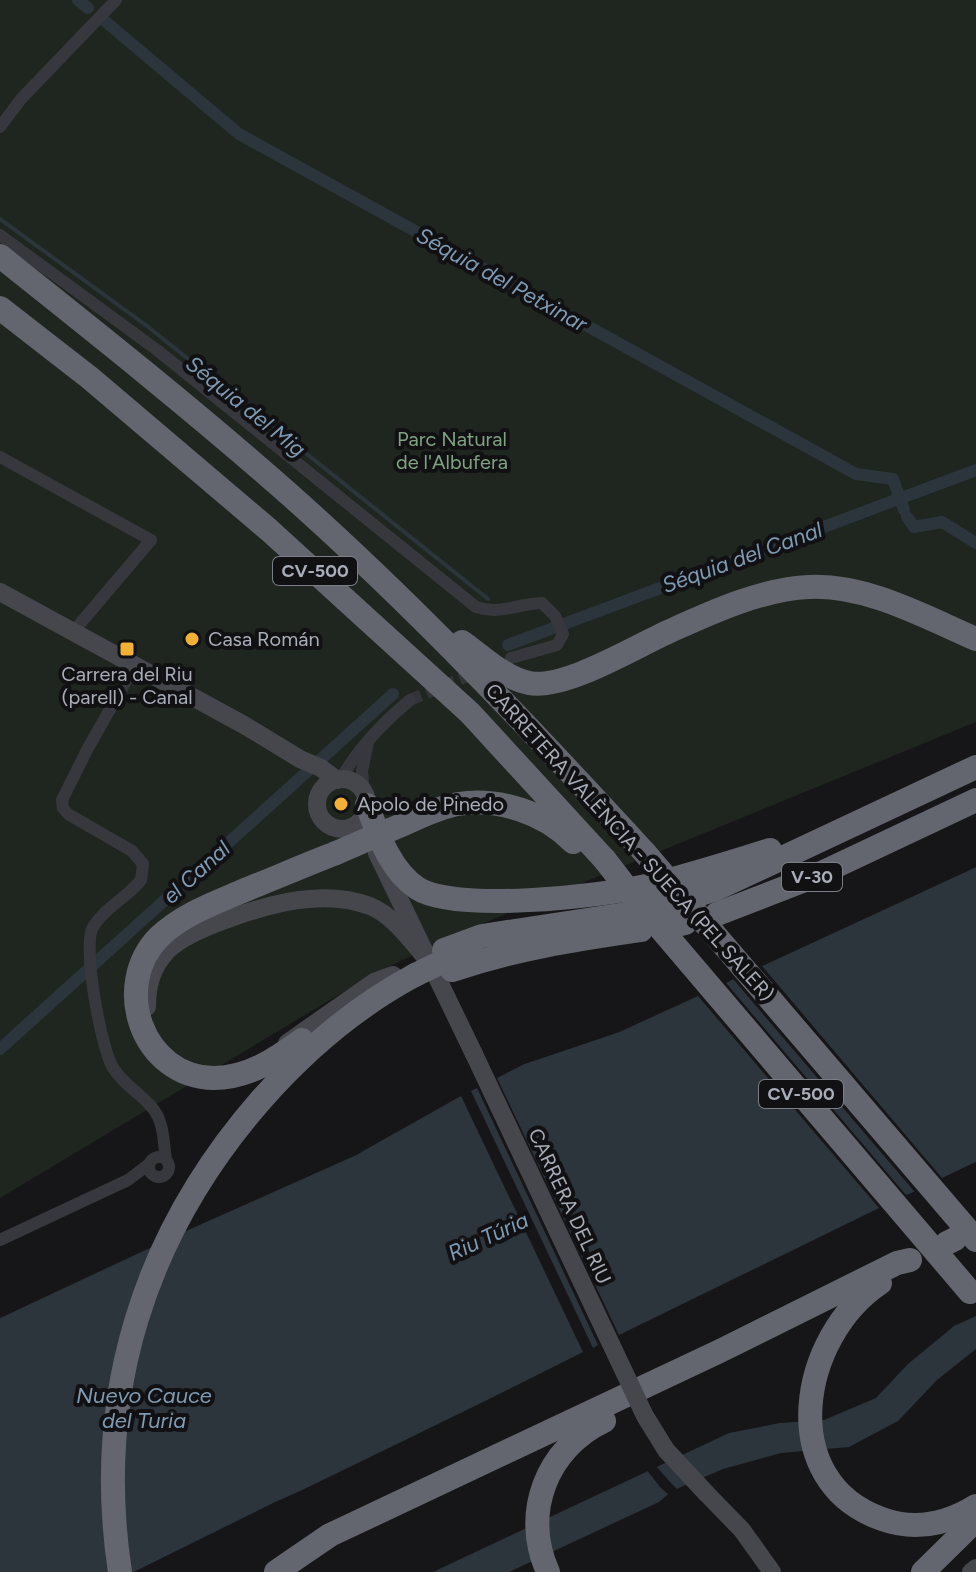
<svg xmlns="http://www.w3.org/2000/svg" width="976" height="1572" font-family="Figtree,sans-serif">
<rect width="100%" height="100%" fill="#161618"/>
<polygon fill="#1e261f" points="0,0 976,0 976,722 467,930 375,973 0,1198"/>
<g fill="#2c353c">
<polygon points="976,867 976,1162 134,1572 0,1572 0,1318 118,1261 356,1155 432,1110 524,1064 619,1032"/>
<polygon points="976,1316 976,1349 937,1380 898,1421 849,1447 781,1453 723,1469 672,1491 659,1502 509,1572 433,1572 729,1433 780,1423 824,1420 876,1398 908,1364 954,1326"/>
</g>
<g fill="#161618" fill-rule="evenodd">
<path d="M976 863V867L762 966 942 1178 976 1162V1166L344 1476 277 1505 143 1572H134L275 1502 342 1473 583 1352 461 1096 356 1155 179 1234 156 1288 144 1325 128 1396 121 1485 130 1572H110L103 1490 107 1408 121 1333 152 1247 0 1318V1313L117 1258 354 1151 431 1107 522 1061 618 1028ZM733 979 914 1191V1192L906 1195 726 983ZM698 996 879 1208 619 1335 497 1078 524 1064 619 1032ZM477 1088 598 1345 593 1348 471 1091Z"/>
<polygon points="655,1465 671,1483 680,1492 671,1497 660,1487 646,1469"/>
</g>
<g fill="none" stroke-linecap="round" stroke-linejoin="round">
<polyline stroke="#2c353c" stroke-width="4" points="0,219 147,326 488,599"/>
<g stroke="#2c353c" stroke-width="12">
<polyline points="78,0 88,8"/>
<polyline points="106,22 239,134 856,474 893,479 904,510"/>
<polyline points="907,517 914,527 942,522 976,543"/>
<polyline points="508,645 976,470"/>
<polyline points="0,1049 393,694"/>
</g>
<polyline stroke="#333438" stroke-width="12" stroke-dasharray="12 6" stroke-linecap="butt" points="410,700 477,672"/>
<g stroke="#37383d" stroke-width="12">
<polyline points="0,127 21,99 116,0"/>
<path d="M0 235 157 350 476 607C501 615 515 604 542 603L555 616 563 634 557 645 511 658"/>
<polyline points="0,457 151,540 73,632"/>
<path d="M135 665 88 748 62 800 63 808 68 814 132 851 143 864 141 880C128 897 104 908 93 927 82 946 101 1046 112 1066 124 1088 153 1099 160 1122 164 1133 164 1147 166 1159"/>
<path d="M340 780C358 749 382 723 410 700"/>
<polyline points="364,792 362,771 368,742"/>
<circle cx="159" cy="1167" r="10"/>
<polyline points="0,1240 128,1180 149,1164"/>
</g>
<g stroke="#45474d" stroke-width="18">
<polyline points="0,592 244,725 300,759 321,768 337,780"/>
<circle cx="342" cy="804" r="25"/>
<polyline points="377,853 474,1054"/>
<path d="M147 1007C147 985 152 967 167 951 191 927 275 901 309 899 329 897 351 899 370 906 395 916 414 945 431 964"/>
<polyline points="287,1043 374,982 393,975"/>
<polyline points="706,1493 742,1530 772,1572"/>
<polyline points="971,1572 976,1568"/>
</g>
<g stroke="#63666e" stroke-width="24">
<path d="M0 256C98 334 196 412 290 495 416 607 531 729 645 853"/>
<polyline points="0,308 90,378 269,530 470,713 605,860"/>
<path d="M462 642C482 656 504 678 529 683 565 690 636 646 670 631 712 612 762 589 809 587 866 584 925 617 976 639"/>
<path d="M367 805C378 834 390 870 417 888 455 913 601 896 646 886 688 876 729 863 770 850"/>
<path d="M387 831C409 823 434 808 458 804 499 798 544 812 573 842"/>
<polyline points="717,914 815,876 976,800"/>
<polyline points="676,925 685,923"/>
<polyline points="444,950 482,936 626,914 666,905 716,889 976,767"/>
<path d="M452 970C518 948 573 940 641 930"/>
<path d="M302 1040C276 1059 248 1078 214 1078 142 1077 111 986 159 937 183 914 215 903 245 890 275 878 305 865 336 853"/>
<polyline points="947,1243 955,1239"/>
<path d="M880 1283C800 1336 774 1481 882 1519 915 1531 947 1524 976 1506"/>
<path d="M120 1572C93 1395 144 1234 261 1100 306 1049 355 1007 415 975"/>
<polyline points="276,1572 330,1535 720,1351 897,1263 910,1260"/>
<path d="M548 1572C521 1513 547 1448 604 1421"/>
<polyline points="923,1572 976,1520"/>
</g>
<polyline stroke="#45474d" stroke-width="18" points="474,1054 645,1416 666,1450 706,1493"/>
<g stroke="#63666e" stroke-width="24">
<polyline points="336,853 387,831"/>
<polyline points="645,853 976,1240"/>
<polyline points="605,860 632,895 970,1292"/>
<polyline points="415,975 448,959"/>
</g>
</g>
<g fill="#f2b134" stroke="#111113" stroke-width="3">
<circle cx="192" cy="639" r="8"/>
<rect x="119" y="641" width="16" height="16" rx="4"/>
<circle cx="341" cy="804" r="8"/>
</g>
<g text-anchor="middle" stroke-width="8" stroke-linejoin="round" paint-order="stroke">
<g fill="#111113" stroke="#7b7e86" stroke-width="2">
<rect x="273" y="557" width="84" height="28" rx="6"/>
<rect x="782" y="863" width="60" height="28" rx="6"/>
<rect x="759" y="1080" width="84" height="28" rx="6"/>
</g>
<g font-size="18" font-weight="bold" fill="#a8adb8">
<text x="315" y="577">CV-500</text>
<text x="812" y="883">V-30</text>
<text x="801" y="1100">CV-500</text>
</g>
<g font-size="20" fill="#7fa381" stroke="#111113">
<text x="452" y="446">Parc Natural<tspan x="452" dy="23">de l'Albufera</tspan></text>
</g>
<g font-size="20" fill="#a8adb8" stroke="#111113" text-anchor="start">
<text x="208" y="646">Casa Román</text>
<text x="127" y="681" text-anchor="middle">Carrera del Riu<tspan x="127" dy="23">(parell) - Canal</tspan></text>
<text x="357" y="811">Apolo de Pinedo</text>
</g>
<g font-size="20" fill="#a8adb8" stroke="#111113">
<text transform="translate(630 842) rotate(48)" y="7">CARRETERA VALÈNCIA - SUECA (PEL SALER)</text>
<text transform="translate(570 1206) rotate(65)" y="7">CARRERA DEL RIU</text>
</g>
<g font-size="22" font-style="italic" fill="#7f9bb3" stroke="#111113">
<text transform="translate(502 279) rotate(29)" y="8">Séquia del Petxinar</text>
<text transform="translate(246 406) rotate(39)" y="8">Séquia del Mig</text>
<text transform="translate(742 557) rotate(-20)" y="8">Séquia del Canal</text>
<text transform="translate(196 872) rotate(-42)" y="8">el Canal</text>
<text transform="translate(488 1236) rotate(-25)" y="8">Riu Túria</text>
<text x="144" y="1403">Nuevo Cauce<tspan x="144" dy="25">del Turia</tspan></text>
</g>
</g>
</svg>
